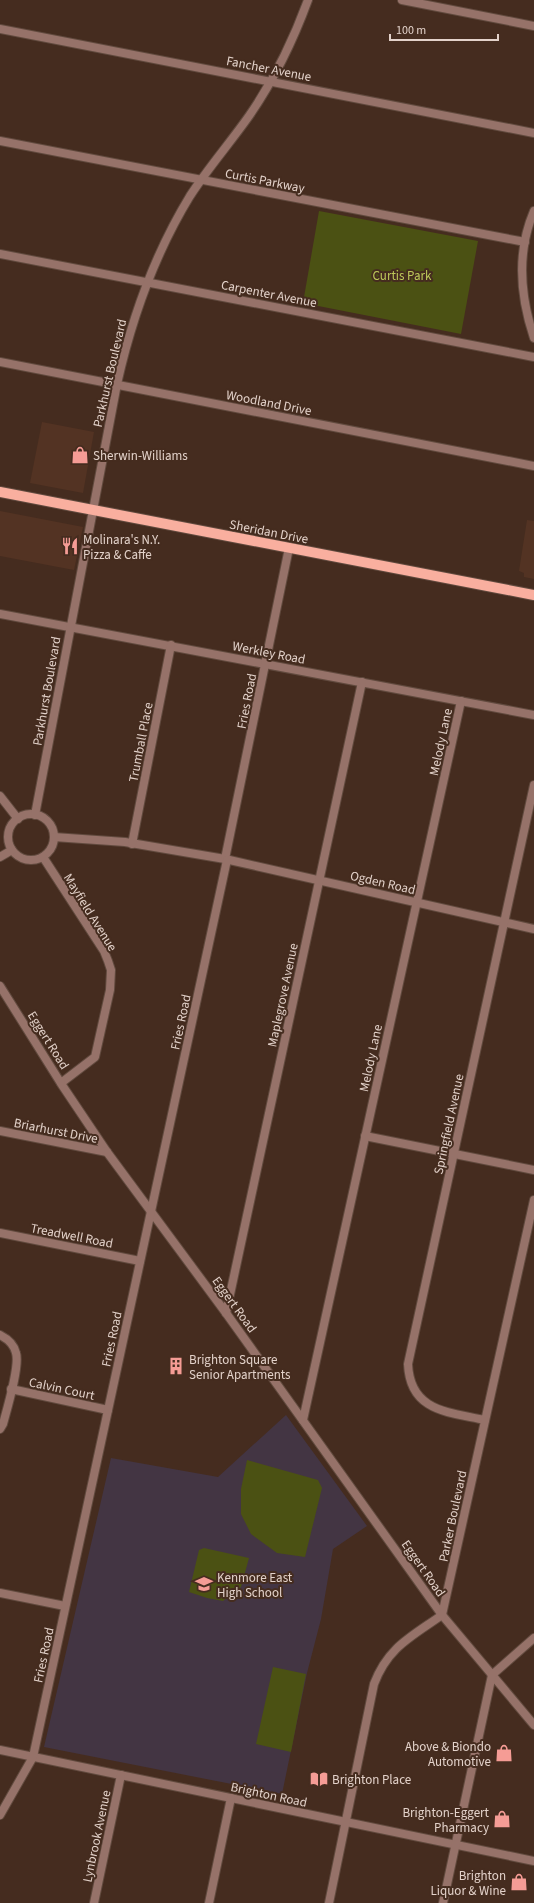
<svg xmlns="http://www.w3.org/2000/svg" width="534" height="1903" font-family="'Source Sans 3',sans-serif">
<rect width="100%" height="100%" fill="#452c1f"/>
<g fill="#533323">
<polygon points="42,422 94,432 83,493 30,483"/>
<polygon points="0,511 83,527 74,570 0,556"/>
<polygon points="527,520 534,521 534,579 524,577 524,573 519,571"/>
</g>
<polygon fill="#433543" points="286,1415 367,1526 333,1549 321,1619 307,1673 282,1794 44,1747 111,1458 218,1477"/>
<g fill="#4b5113">
<polygon points="319,211 478,241 461,334 303,303"/>
<polygon points="247,1460 318,1480 322,1488 305,1557 277,1553 251,1534 241,1514 241,1489"/>
<polygon points="204,1548 249,1558 241,1587 223,1601 207,1598 189,1592 199,1550"/>
<polygon points="273,1667 306,1674 291,1752 256,1744"/>
</g>
<g fill="none" stroke-linecap="round" stroke-linejoin="round">
<g stroke="#614a3e" stroke-width="10">
<g id="minor">
<polyline points="402,0 534,26"/>
<polyline points="0,29 534,133"/>
<polyline points="0,141 525,242"/>
<path d="M534 211C516 253 520 296 534 338"/>
<polyline points="0,254 534,357"/>
<polyline points="0,362 534,466"/>
<polyline points="0,614 534,715"/>
<polyline points="0,796 18,819"/>
<circle cx="31" cy="837" r="23"/>
<path d="M35 815 117 384C132 317 154 255 190 196 208 168 230 143 249 116 274 80 293 41 308 0"/>
<polyline points="54,837 125,842 225,859 534,929"/>
<polyline points="132,844 171,645"/>
<polyline points="0,857 12,850"/>
<polyline points="43,857 104,951 108,961 111,970 110,990 95,1057 61,1083"/>
<polyline points="225,859 289,548"/>
<polyline points="0,986 62,1085 107,1152 226,1313 442,1615 534,1725"/>
<polyline points="0,1131 107,1152"/>
<polyline points="365,1136 534,1170"/>
<polyline points="0,1233 140,1261"/>
<polyline points="226,1313 362,682"/>
<path d="M0 1335C8 1339 14 1344 16 1353 20 1366 7 1409 3 1424L0 1429"/>
<polyline points="11,1389 108,1410"/>
<polyline points="303,1420 461,701"/>
<path d="M485 1420C449 1412 410 1412 408 1364L534 785"/>
<polyline points="0,1593 65,1606"/>
<polyline points="0,1750 534,1861"/>
<polyline points="0,1815 33,1757 227,860"/>
<polyline points="94,1903 121,1775"/>
<polyline points="209,1903 231,1798"/>
<path d="M329 1903 374 1684C388 1647 411 1637 442 1615L534 1200"/>
<polyline points="443,1903 492,1675 534,1638"/>
</g>
</g>
<g stroke="#614a3e" stroke-width="12">
<polyline id="major" points="0,492 534,595"/>
</g>
<use href="#minor" stroke="#967269" stroke-width="8"/>
<use href="#major" stroke="#f9af9f" stroke-width="10"/>
</g>
<defs>
<g id="shop-bare" transform="scale(1.38)"><path d="M-5-2.5h2.3a2.7 3.5 0 0 1 5.4 0H5L5.5 6h-11ZM-1.5-2.5h3a1.5 2.3 0 0 0-3 0Z" fill="#f59c95" stroke="#452c1f" stroke-width="2.5" paint-order="stroke"/></g>
<g id="restaurant-bare" transform="scale(1.38)"><path d="M-5-6h1v4h1v-4h1v4h1v-4h1v5L-1.5 .5V6h-2V.5L-5-1ZM5-6V6H3V1.5H1.5Q1.5-4 5-6Z" fill="#f59c95" stroke="#452c1f" stroke-width="2.5" paint-order="stroke"/></g>
<g id="building-bare" transform="scale(1.38)"><path d="M-4-6H4V6H1V3H-1V6H-4ZM-2.5-4.3h1.7v1.8h-1.7ZM.8-4.3h1.7v1.8H.8ZM-2.5-1h1.7V.8h-1.7ZM.8-1h1.7V.8H.8Z" fill="#f59c95" stroke="#452c1f" stroke-width="2.5" paint-order="stroke"/></g>
<g id="school-bare" transform="scale(1.38)"><path d="M0-5L7-2L0 1L-7-2ZM-4 1L0 2.5L4 1V4Q0 6-4 4Z" fill="#f59c95" stroke="#452c1f" stroke-width="2.5" paint-order="stroke"/></g>
<g id="library-bare" transform="scale(1.38)"><path d="M-6-4Q-3-5.5-.7-3.5V5Q-3 3-6 4ZM6-4Q3-5.5 .7-3.5V5Q3 3 6 4Z" fill="#f59c95" stroke="#452c1f" stroke-width="2.5" paint-order="stroke"/></g>
</defs>
<g fill-rule="evenodd">
<use href="#shop-bare" x="80" y="455"/>
<use href="#restaurant-bare" x="70" y="546"/>
<use href="#building-bare" x="176" y="1366"/>
<use href="#school-bare" x="204" y="1584"/>
<use href="#shop-bare" x="504" y="1753"/>
<use href="#library-bare" x="319" y="1779"/>
<use href="#shop-bare" x="502" y="1819"/>
<use href="#shop-bare" x="519" y="1882"/>
</g>
<g text-anchor="middle" stroke-width="4" stroke-linejoin="round" paint-order="stroke">
<g font-size="13" fill="#e3d2ca" stroke="#452c1f">
<text transform="translate(269 68) rotate(11)" y="5">Fancher Avenue</text>
<text transform="translate(265 180) rotate(11)" y="5">Curtis Parkway</text>
<text transform="translate(269 293) rotate(11)" y="5">Carpenter Avenue</text>
<text transform="translate(109 373) rotate(-77)" y="5">Parkhurst Boulevard</text>
<text transform="translate(269 402) rotate(11)" y="5">Woodland Drive</text>
<text transform="translate(269 531) rotate(11)" y="5">Sheridan Drive</text>
<text transform="translate(269 652) rotate(11)" y="5">Werkley Road</text>
<text transform="translate(46 691) rotate(-80)" y="5">Parkhurst Boulevard</text>
<text transform="translate(246 701) rotate(-79)" y="5">Fries Road</text>
<text transform="translate(140 742) rotate(-79)" y="5">Trumball Place</text>
<text transform="translate(440 742) rotate(-78)" y="5">Melody Lane</text>
<text transform="translate(383 882) rotate(13)" y="5">Ogden Road</text>
<text transform="translate(91 912) rotate(58)" y="5">Mayfield Avenue</text>
<text transform="translate(282 995) rotate(-78)" y="5">Maplegrove Avenue</text>
<text transform="translate(180 1022) rotate(-78)" y="5">Fries Road</text>
<text transform="translate(49 1040) rotate(58)" y="5">Eggert Road</text>
<text transform="translate(370 1058) rotate(-78)" y="5">Melody Lane</text>
<text transform="translate(448 1124) rotate(-78)" y="5">Springfield Avenue</text>
<text transform="translate(56 1130) rotate(11)" y="5">Briarhurst Drive</text>
<text transform="translate(72 1235) rotate(11)" y="5">Treadwell Road</text>
<text transform="translate(235 1304) rotate(54)" y="5">Eggert Road</text>
<text transform="translate(111 1339) rotate(-78)" y="5">Fries Road</text>
<text transform="translate(62 1388) rotate(12)" y="5">Calvin Court</text>
<text transform="translate(452 1516) rotate(-78)" y="5">Parker Boulevard</text>
<text transform="translate(424 1568) rotate(55)" y="5">Eggert Road</text>
<text transform="translate(43 1655) rotate(-78)" y="5">Fries Road</text>
<text transform="translate(269 1794) rotate(12)" y="5">Brighton Road</text>
<text transform="translate(96 1836) rotate(-78)" y="5">Lynbrook Avenue</text>
</g>
<g font-size="13" fill="#bdc95a" stroke="#452c1f">
<text x="402" y="280">Curtis Park</text>
</g>
<g font-size="13" fill="#e3d2ca" stroke="#452c1f" text-anchor="start">
<text x="93" y="460">Sherwin-Williams</text>
<text x="83" y="544">Molinara's N.Y.<tspan x="83" dy="15">Pizza &amp; Caffe</tspan></text>
<text x="189" y="1364">Brighton Square<tspan x="189" dy="15">Senior Apartments</tspan></text>
<text x="217" y="1582">Kenmore East<tspan x="217" dy="15">High School</tspan></text>
<text x="491" y="1751" text-anchor="end">Above &amp; Biondo<tspan x="491" dy="15">Automotive</tspan></text>
<text x="332" y="1784">Brighton Place</text>
<text x="489" y="1817" text-anchor="end">Brighton-Eggert<tspan x="489" dy="15">Pharmacy</tspan></text>
<text x="506" y="1880" text-anchor="end">Brighton<tspan x="506" dy="15">Liquor &amp; Wine</tspan></text>
</g>
</g>
<path d="M390 34v6h108v-6" fill="none" stroke="#e3d2ca" stroke-width="2"/>
<text x="396" y="34" font-size="12" fill="#e3d2ca" stroke="#452c1f" stroke-width="3" paint-order="stroke">100 m</text>
</svg>
